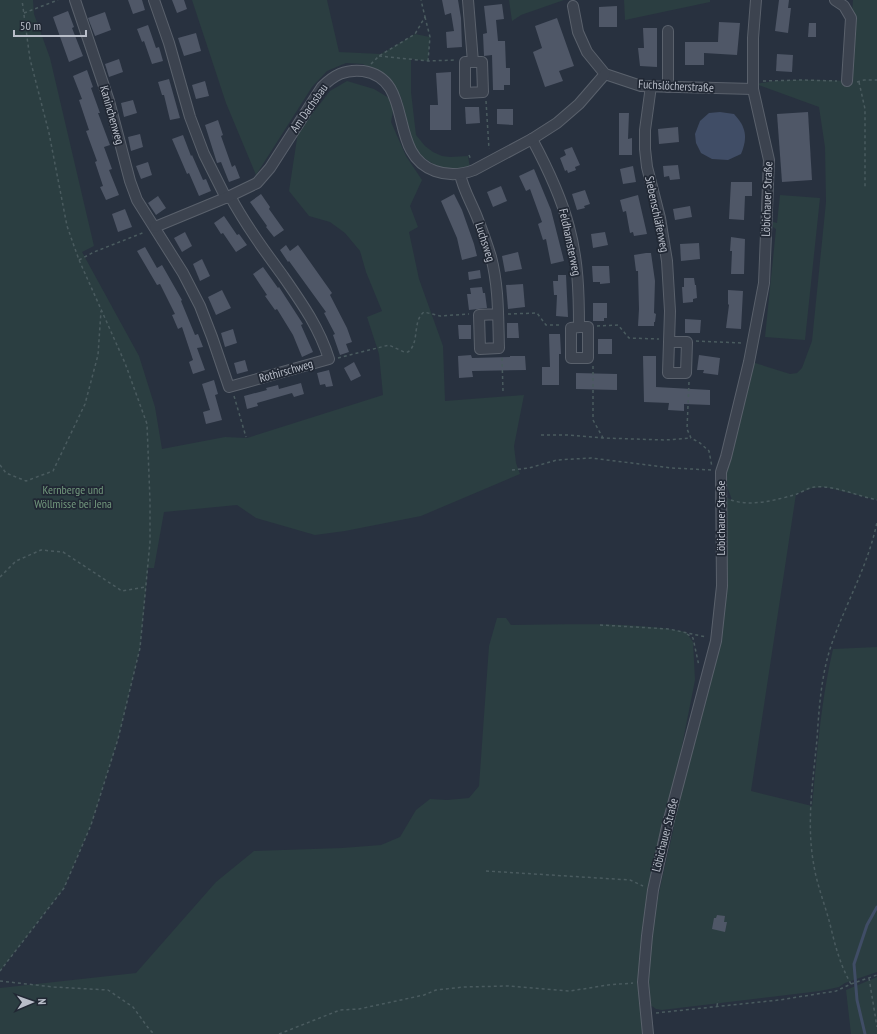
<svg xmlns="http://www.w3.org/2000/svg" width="877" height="1034" font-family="'PT Sans Narrow',sans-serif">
<rect width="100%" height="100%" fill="#28313f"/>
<g fill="#2b3e41">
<polygon points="0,0 33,0 34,14 50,58 94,246 82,252 139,356 155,407 162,449 225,437 247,438 383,395 379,354 367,317 382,311 366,272 360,251 345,233 330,222 309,216 289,191 298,132 330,91 347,81 374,89 389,98 394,106 391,122 406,156 422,180 410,206 418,227 409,232 419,279 443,346 445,401 524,395 514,446 516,463 520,474 421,516 345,531 315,535 256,518 237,505 164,512 154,568 148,568 140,648 118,739 91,825 64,888 0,971"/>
<polygon points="192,0 327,0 339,52 381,54 415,34 430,37 428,61 411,59 411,92 416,135 425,146 433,152 442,156 450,157 468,156 470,168 453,170 436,166 420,155 412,140 401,97 390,80 363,64 346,63 327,71 312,87 256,175 226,103"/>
<polygon points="509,0 564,0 521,15 512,21"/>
<polygon points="624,0 710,0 710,2 625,20"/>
<path d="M853 0H877V500L825 487 813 488 796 494 751 791 812 806C817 753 821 701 833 649L877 647V972L845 983 839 987 820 991 662 1010 656 1009 649 1004C648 981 649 958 652 936 656 899 666 863 674 827H667L647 936 648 1034H0V988L136 973 216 882 254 851 342 848 381 845 400 837 416 810 430 799 447 800 469 798 479 786 489 646 497 618H506L511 625C568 625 630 621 686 632L693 642 695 680 668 817 716 641 720 494 732 500 725 481 752 362 790 374 797 373 802 368 812 341 826 202 825 147 819 107 756 84C786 78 816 80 847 81Z"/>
<polygon points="780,195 820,198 805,340 765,337 776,229 773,227 773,222 777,223"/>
<polygon points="877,977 877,1034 851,1034 846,990"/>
</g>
<path fill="#404d66" d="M720 112 734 114C746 127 748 137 741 154L728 160 712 159 701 153 696 143 695 134 700 121 709 113Z"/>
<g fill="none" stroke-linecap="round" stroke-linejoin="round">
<polyline stroke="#404d66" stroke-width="3" points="865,1034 857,1000 854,964 867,925 877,907"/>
</g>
<g fill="#4f5767">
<polygon points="128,0 142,0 145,10 133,14"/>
<polygon points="172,0 184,0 187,9 177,13"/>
<polygon points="442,0 458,0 461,18 462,47 447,48 446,32 454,31 451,13 445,15"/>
<polygon points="779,0 789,0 788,8 791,8 788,33 775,31"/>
<polygon points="502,4 504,19 496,20 498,41 505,41 506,68 510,68 510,85 504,85 504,90 493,90 492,55 484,56 483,34 487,33 484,6"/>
<polygon points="617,6 617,27 599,27 599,7"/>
<polygon points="68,11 74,27 72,28 83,56 69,62 53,17"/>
<polygon points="105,12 111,30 95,36 88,18"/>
<polygon points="557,18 574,66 559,71 563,81 545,87 533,52 542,48 535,26"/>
<polygon points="719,22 740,23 737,55 704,53 704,65 685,65 685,42 718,42"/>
<polygon points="809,23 816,23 816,37 808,37"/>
<polygon points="148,25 156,48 159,47 163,61 152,64 144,41 142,42 137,29"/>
<polygon points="643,28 657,28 657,67 640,66 638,48 644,48"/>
<polygon points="196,33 201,51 184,56 178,38"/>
<polygon points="777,54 793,55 792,72 776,71"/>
<polygon points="119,59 123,72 109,77 105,64"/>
<polygon points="87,70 93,87 91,88 100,113 98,113 110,145 104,147 112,169 109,170 119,195 106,200 100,187 103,186 95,162 97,161 86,131 89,130 79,100 82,99 73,76"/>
<polygon points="451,72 451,130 430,130 430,105 438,105 436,73"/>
<polygon points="169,79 180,118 170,120 164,95 162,95 158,82"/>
<polygon points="205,81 209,96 196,99 192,85"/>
<polygon points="133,100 137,113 124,117 121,103"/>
<polygon points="465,107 479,107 480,123 466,124"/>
<polygon points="497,109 513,109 513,125 497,124"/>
<polygon points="808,112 812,180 782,182 777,114"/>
<polygon points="619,113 629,113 628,139 632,138 632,155 619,155"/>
<polygon points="218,120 223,135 221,136 232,167 235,165 240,178 229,182 221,162 217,163 205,125"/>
<polygon points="678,127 679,142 659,144 658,129"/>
<polygon points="140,134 143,147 131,151 128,137"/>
<polygon points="183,135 191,156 192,155 203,180 206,179 211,191 199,196 189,173 187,174 172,139"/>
<polygon points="572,147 580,165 575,167 576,170 568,173 567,170 565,171 560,158 566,155 564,150"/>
<polygon points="148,162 152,175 141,179 136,166"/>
<polygon points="678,165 680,179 670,180 669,176 664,177 663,166"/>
<polygon points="633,166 636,182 623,184 620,169"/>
<polygon points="534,169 551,210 564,261 551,264 546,239 543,240 538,224 542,222 530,189 526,191 519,176"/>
<polygon points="731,182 752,182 752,196 745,196 744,220 729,219"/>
<polygon points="501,186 507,201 493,207 487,192"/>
<polygon points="585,190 590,204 584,206 585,208 577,210 572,194"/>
<polygon points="261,194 270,207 269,209 284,230 274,237 266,227 267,226 250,202"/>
<polygon points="454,194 462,210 474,244 477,256 462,260 457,238 441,201"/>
<polygon points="638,195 647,234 634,236 633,232 630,233 626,211 623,212 620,200"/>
<polygon points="158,196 166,208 156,215 148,203"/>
<polygon points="690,206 692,217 675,220 673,209"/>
<polygon points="125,209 132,227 118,232 112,214"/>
<polygon points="224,216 237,235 239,234 247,245 236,252 223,233 221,234 214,223"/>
<polygon points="185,232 192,246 182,252 174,238"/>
<polygon points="605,232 608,245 593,248 591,234"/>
<polygon points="731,237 745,239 744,274 731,274 732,251 730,251"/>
<polygon points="699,243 700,259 681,261 680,244"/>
<polygon points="286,245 290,251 298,245 332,293 330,295 347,328 352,342 346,344 349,352 340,355 333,335 335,334 324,313 326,312 289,261 288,262 280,250"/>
<polygon points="145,247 157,268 162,265 182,300 181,301 195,335 198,334 203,347 197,348 205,370 193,374 189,362 193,360 182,327 178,329 172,315 175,314 160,284 157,285 137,251"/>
<polygon points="518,252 522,269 505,272 502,256"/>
<polygon points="646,253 651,253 655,281 654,313 656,314 655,322 654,322 654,326 638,326 639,309 638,271 636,271 634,255"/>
<polygon points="202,259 210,276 200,281 193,264"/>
<polygon points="592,266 609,266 610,283 600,284 600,282 593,282"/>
<polygon points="263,267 278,288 279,287 303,324 301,325 313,352 302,357 293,335 277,309 275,310 265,296 267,295 253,274"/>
<polygon points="480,270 481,278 469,280 468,272"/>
<polygon points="558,275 566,275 568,317 556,316 557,295 554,295 553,281 558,281"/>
<polygon points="684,278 694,278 695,285 696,285 697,298 693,299 693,302 683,303 682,287 684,287"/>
<polygon points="523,284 525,307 508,309 506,285"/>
<polygon points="482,287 483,293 485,293 487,308 469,310 467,294 471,294 470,288"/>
<polygon points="222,290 231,308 216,315 208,297"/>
<polygon points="728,290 743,291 741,329 726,328 729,305 728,304"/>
<polygon points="593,303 607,303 607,318 604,318 604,321 593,321"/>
<polygon points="685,319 701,320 700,333 685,333"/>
<polygon points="507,323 518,323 519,338 507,338"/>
<polygon points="458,325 471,325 471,339 459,339"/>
<polygon points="233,329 237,343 225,347 221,333"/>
<polygon points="549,334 560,334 561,354 559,354 559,385 542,385 542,367 550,367"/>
<rect x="598" y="339" width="14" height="15"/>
<polygon points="471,355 472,358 510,357 510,356 525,356 526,370 472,371 473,377 459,378 458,356"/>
<polygon points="699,355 720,358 718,375 703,373 704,370 697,370"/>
<polygon points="643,356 656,356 656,387 710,390 710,405 684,404 684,411 668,410 669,403 644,402"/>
<polygon points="245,360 248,371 237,374 234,363"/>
<polygon points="354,362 361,376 351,381 344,368"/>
<polygon points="329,370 333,386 326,387 325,384 320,385 317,373"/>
<polygon points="576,373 617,374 617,390 576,389"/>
<polygon points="214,380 218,394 215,395 222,420 206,424 203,412 210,410 202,384"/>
<polygon points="301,383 304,394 294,397 292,393 257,403 258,406 247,409 244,396 267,390 266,388 278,385 279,389"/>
<polygon points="717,915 725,916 724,922 727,922 725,932 712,929 714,918 716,918"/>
</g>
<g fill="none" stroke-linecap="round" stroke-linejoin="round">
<g stroke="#5a616c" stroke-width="12">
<g id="minor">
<path d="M75 0 109 101 130 181 137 200 183 273 200 306 212 337 229 387 329 359C319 327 301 302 283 276 264 250 245 224 230 196"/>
<polyline points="154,0 169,43 190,117 204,154 226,198"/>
<polyline points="468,0 473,62"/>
<polyline points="835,0 844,6 851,18 847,81"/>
<polyline points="573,6 578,32 587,52 605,74 641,86 753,89"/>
<polyline points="668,31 668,87"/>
<polygon points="465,62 482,62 483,92 465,93"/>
<polyline points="651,86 645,130 645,149 647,167 660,218 667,261 670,311 668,373 686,373 687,342 669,342"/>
<path d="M532 139C547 167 561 196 569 227 578 260 579 293 579 327H588V358H571V328L579 327"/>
<path d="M460 174C463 189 471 202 477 217 482 230 487 244 491 257 499 287 498 318 499 348L480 349 479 315 498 314"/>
<path d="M155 227 230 196 257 183 270 168 322 87C334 75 345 69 363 71 416 79 386 154 435 171 449 176 461 175 474 170L532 139 557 123 579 104 605 74"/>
<polyline points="648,1034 643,982 647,936 653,890 667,827 716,641 722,586 721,472 726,457 749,362 764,283 769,160 753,89 753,38 756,0"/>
</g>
</g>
<g stroke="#4a5b5f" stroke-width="1.5" stroke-dasharray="3 3" stroke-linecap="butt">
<polyline points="24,13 58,0"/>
<polyline points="425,17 430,37 428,61"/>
<polyline points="379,56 428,61 455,60"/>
<polyline points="371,64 379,56 415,34 425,17 421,0"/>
<polyline points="763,81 803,80 837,81"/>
<polyline points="857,82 864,80 877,80"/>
<polyline points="859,82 865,109 865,188"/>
<polyline points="486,101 489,149"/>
<polyline points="469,155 471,160"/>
<polyline points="79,260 94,252 145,232"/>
<polyline points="508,314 537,313 546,325 562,325"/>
<polyline points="597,326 618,325 629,338 659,339"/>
<polyline points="696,341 742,343"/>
<path d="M338 358 389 345 404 352H408C420 343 412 321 424 312L440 316 469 314"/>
<polyline points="502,358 503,391"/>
<polyline points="593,366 593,420 603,438"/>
<polyline points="689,382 687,429 691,438 700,443 709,451 712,467"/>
<polyline points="234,396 246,437"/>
<polyline points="541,435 567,435 603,438 665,440 691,438"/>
<polyline points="0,465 6,473 26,481 53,471 85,404 98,355 101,311"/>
<polyline points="512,470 529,468 557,460 591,458 672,468 711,470"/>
<path d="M731 500C751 507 777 500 797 494 802 492 808 488 814 487 835 485 857 496 877 500"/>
<polyline points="0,577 16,561 41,550 63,552 122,591 146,587"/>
<polyline points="600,625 669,629 706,637"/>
<polyline points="687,634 693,638 699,666"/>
<polyline points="486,871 630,880 643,886"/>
<polyline points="0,971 64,888 91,825 118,739 140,648 150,542 150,501 147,424 125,363 79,260 67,226 49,133 30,59 22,0"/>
<polyline points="869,978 877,1027"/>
<polyline points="0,981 54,987 108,990 133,1007 149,1029 154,1034"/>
<path d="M851 984C840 965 835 945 830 924 825 905 817 885 814 866 806 824 813 781 817 739 819 709 821 678 830 649 844 606 868 567 877 522"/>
<polyline points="717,1006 718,1000"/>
<polyline points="656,1013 779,1000 836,991 851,984 877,975"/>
<polyline points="279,1034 340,1010 359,1009 424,995 436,990 464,987 508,986 570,991 608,985 633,983"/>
</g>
<use href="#minor" stroke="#3c434f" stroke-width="10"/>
</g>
<g text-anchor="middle" stroke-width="3.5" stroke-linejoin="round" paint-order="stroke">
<g font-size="12" fill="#b9bec9" stroke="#212834">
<text transform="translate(676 86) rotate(3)" y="4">Fuchslöcherstraße</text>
<text transform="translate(309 108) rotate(-55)" y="4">Am Dachsbau</text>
<text transform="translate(112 115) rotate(74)" y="4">Kaninchenweg</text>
<text transform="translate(767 199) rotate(-88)" y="4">Löbichauer Straße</text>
<text transform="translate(657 214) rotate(78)" y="4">Siebenschläferweg</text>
<text transform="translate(485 242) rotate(72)" y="4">Luchsweg</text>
<text transform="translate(570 242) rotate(78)" y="4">Feldhamsterweg</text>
<text transform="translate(286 371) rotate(-16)" y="4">Rothirschweg</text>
<text transform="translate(721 518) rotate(-90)" y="4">Löbichauer Straße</text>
<text transform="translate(665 835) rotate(-76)" y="4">Löbichauer Straße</text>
</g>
<g font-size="12" fill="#72987d" stroke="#212834">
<text x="73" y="494">Kernberge und<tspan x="73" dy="14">Wöllmisse bei Jena</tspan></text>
</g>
</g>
<g transform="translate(32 1002) rotate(88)" stroke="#212834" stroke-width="3" paint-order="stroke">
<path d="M0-3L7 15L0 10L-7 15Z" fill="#b9bec9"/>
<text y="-6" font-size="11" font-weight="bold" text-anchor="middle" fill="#b9bec9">N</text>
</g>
<path d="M14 30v6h72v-6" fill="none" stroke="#b9bec9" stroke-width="2"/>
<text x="20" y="30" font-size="12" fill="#b9bec9" stroke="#212834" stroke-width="3" paint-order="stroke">50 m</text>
</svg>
